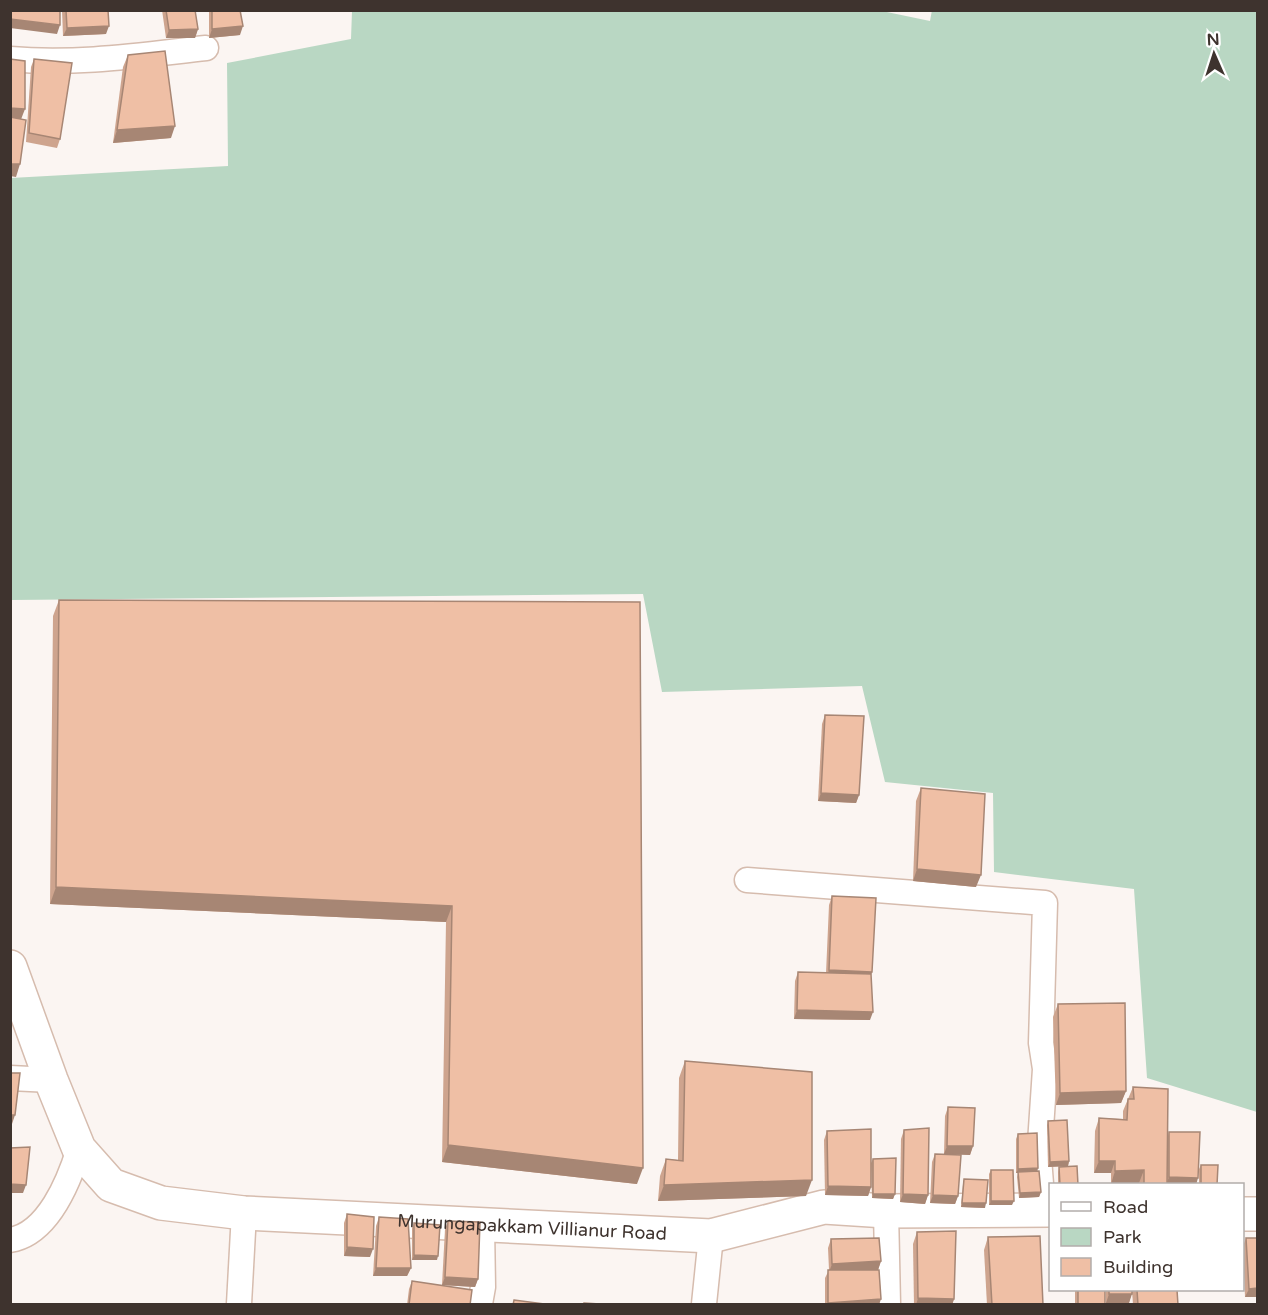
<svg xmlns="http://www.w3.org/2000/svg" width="1268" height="1315" font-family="'Varela Round',sans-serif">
<rect width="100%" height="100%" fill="#fbf5f2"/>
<polygon fill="#b9d7c3" points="882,11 930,21 932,10 1257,11 1257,1112 1147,1078 1134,889 994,872 993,793 885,782 862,686 662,692 643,594 11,600 11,178 228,166 227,63 351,39 352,11"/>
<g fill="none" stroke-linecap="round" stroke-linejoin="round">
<g stroke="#d6bcae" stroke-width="27">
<g id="street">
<path d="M10 59C76 65 142 55 206 48"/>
<polyline points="747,880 1045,903 1041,1043 1045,1069 1039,1158 1043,1210"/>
<polyline points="10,1078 51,1080"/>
<polyline points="886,1211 888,1304"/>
<path d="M10 1240C48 1234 69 1181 79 1149"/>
<polyline points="239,1304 244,1213"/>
<polyline points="480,1304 483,1287 482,1226"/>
<polyline points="704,1304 711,1236"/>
</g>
</g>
<g stroke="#d6bcae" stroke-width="36">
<g id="secondary">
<path id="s1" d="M10 967 51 1080 79 1149 111 1185 161 1203 244 1213 711 1236 824 1207 886 1211 1050 1210"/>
<polyline points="1242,1214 1258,1214"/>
</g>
</g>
<use href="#street" stroke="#fff" stroke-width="24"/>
<use href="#secondary" stroke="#fff" stroke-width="33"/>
</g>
<g fill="#cea48e">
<polygon points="62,10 108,10 106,34 63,36"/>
<polygon points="162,10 195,10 198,29 195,38 166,38"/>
<polygon points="209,10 240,10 240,35 209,38"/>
<polygon points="128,55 171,138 113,143 123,67"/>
<polygon points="34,59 60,139 57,148 26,142 31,67"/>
<polygon points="59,600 640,602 637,1184 442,1162 446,922 50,904 53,616"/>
<polygon points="825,715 859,795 856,803 818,801 822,724"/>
<polygon points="921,788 976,887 913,881 916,801"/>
<polygon points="832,896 872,972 871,975 870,1020 794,1019 795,981 798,972 826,973 829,905"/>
<polygon points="1058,1004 1126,1091 1121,1103 1056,1105 1053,1017"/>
<polygon points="685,1061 806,1196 658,1201 660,1176 666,1159 678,1160 679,1078"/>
<polygon points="1133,1087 1168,1136 1169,1132 1196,1185 1139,1185 1139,1183 1111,1184 1111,1173 1094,1173 1095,1131 1099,1118 1123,1119 1123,1111"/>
<polygon points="948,1107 973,1146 970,1155 953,1154 958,1196 955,1204 930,1203 932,1162 935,1154 944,1154 945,1116"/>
<polygon points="1048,1121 1069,1161 1068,1166 1048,1167 1047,1125"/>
<polygon points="904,1130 928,1195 925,1204 900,1202 901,1139"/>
<polygon points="827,1131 871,1187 868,1196 825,1195 824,1140"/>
<polygon points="1018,1134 1037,1171 1041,1192 1039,1197 1019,1198 1017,1177 1018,1173 1016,1173 1016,1139"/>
<polygon points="873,1159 895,1194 893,1199 872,1198 871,1163"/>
<polygon points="1201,1165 1217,1185 1199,1185 1199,1169"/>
<polygon points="1059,1167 1078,1185 1058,1185 1058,1172"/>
<polygon points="991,1170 1012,1205 989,1205 989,1174"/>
<polygon points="964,1179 985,1208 961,1207 963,1184"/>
<polygon points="347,1214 370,1257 344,1256 344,1223"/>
<polygon points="379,1217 411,1268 407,1276 373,1276 376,1226"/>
<polygon points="448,1221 478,1279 475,1287 442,1285 445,1229"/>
<polygon points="414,1223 437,1260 412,1260 412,1228"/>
<polygon points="917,1232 954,1299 952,1305 914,1305 913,1244"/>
<polygon points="988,1237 1043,1305 987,1305 984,1250"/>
<polygon points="1246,1238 1257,1297 1245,1297 1243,1246"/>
<polygon points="831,1239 881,1261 878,1270 879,1305 825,1305 825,1278 829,1270 828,1248"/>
<polygon points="412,1281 470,1305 407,1305 409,1289"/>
<rect x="1075" y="1290" width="30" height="15"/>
<polygon points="1106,1290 1132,1290 1129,1303 1106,1303"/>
<polygon points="1132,1290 1177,1290 1178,1305 1133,1305"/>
</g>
<g fill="#a78674">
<polygon points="10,19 60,25 57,34 10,28"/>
<polygon points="109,26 106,34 63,36 67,28"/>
<polygon points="243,26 240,35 209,38 212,29"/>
<polygon points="198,29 195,38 166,38 169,30"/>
<polygon points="10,108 25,109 20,122 10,121"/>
<polygon points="175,126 171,138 113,143 117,130"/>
<polygon points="10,164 20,164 16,177 10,176"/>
<polygon points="821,793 859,795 856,803 818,801"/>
<polygon points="917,869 981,875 976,887 913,881"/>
<polygon points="56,887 452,906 446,922 50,904"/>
<polygon points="829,970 872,972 869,980 826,979"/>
<polygon points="797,1010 873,1012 870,1020 794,1019"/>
<polygon points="1126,1091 1121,1103 1056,1105 1060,1093"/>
<polygon points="10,1115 15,1115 12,1124 10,1124"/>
<polygon points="448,1145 643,1168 637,1184 442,1162"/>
<polygon points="947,1146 973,1146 970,1155 944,1154"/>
<polygon points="1069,1161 1068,1166 1048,1167 1050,1162"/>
<polygon points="1099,1161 1115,1161 1111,1173 1094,1173"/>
<polygon points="1038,1168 1037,1173 1016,1173 1018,1169"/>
<polygon points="1144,1170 1139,1183 1111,1184 1115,1171"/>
<polygon points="1169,1177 1198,1178 1196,1185 1166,1185"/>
<polygon points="812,1180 806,1196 658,1201 664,1185"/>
<polygon points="10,1184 26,1185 23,1193 10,1193"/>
<polygon points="828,1186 871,1187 868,1196 825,1195"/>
<polygon points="1041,1192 1039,1197 1019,1198 1020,1193"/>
<polygon points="873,1194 895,1194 893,1199 872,1198"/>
<polygon points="903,1194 928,1195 925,1204 900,1202"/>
<polygon points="933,1195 958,1196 955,1204 930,1203"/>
<polygon points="991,1201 1014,1201 1012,1205 989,1205"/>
<polygon points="962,1203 986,1203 985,1208 961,1207"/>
<polygon points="347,1247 373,1249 370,1257 344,1256"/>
<polygon points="414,1255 438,1256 437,1260 412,1260"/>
<polygon points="881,1261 878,1270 829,1272 832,1264"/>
<polygon points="376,1268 411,1268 407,1276 373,1276"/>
<polygon points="445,1277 478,1279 475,1287 442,1285"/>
<polygon points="1257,1288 1257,1297 1245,1297 1249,1289"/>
<polygon points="1109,1294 1132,1294 1129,1303 1106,1303"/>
<polygon points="918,1298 954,1299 952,1305 916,1305"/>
<polygon points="881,1299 879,1305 827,1305 828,1303"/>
</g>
<g fill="#efbfa5" stroke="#a78674" stroke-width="1.5">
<polygon points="10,10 60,10 60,25 10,19"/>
<polygon points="66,10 108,10 109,26 67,28"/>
<polygon points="166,10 195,10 198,29 169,30"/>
<polygon points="212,10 240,10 243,26 212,29"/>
<polygon points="165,51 175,126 117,130 128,55"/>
<polygon points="10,59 25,61 25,109 10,108"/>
<polygon points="34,59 72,63 60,139 29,133"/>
<polygon points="10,117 26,120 20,164 10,164"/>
<polygon points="59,600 640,602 643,1168 448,1145 452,906 56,887"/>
<polygon points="825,715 864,716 859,795 821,793"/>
<polygon points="921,788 985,794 981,875 917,869"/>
<polygon points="832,896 876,898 872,972 829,970"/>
<polygon points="798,972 871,974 873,1012 797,1010"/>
<polygon points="1125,1003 1126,1091 1060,1093 1058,1004"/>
<polygon points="685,1061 812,1072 812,1180 664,1185 666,1159 683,1161"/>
<polygon points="10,1073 20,1073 15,1115 10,1115"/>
<polygon points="1133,1087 1168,1089 1167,1185 1144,1185 1144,1170 1115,1171 1115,1161 1099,1161 1099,1118 1127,1120 1128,1099 1134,1099"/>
<polygon points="948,1107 975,1108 973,1146 947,1146"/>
<polygon points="1067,1120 1069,1161 1050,1162 1048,1121"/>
<polygon points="929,1128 928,1195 903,1194 904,1130"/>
<polygon points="871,1129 871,1187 828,1186 827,1131"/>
<polygon points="1169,1132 1200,1132 1198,1178 1169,1177"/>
<polygon points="1037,1133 1038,1168 1018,1169 1018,1134"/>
<polygon points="30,1147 26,1185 10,1184 10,1148"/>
<polygon points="935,1154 961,1155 958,1196 933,1195"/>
<polygon points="896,1158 895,1194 873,1194 873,1159"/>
<polygon points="1201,1165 1218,1165 1217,1185 1201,1185"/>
<polygon points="1077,1166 1078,1185 1060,1185 1059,1167"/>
<polygon points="991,1170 1013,1170 1014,1201 991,1201"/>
<polygon points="1039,1171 1041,1192 1020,1193 1018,1172"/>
<polygon points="964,1179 988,1180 986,1203 962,1203"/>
<polygon points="347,1214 374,1217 373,1249 347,1247"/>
<polygon points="379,1217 408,1219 411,1268 376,1268"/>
<polygon points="448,1221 480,1222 478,1279 445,1277"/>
<polygon points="414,1223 440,1225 438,1256 414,1255"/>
<polygon points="956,1231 954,1299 918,1298 917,1232"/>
<polygon points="1040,1236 1043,1305 992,1305 988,1237"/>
<polygon points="879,1238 881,1261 832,1264 831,1239"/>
<polygon points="1246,1238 1257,1238 1257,1288 1249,1289"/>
<polygon points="828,1270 879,1270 881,1299 828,1303"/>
<polygon points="412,1281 472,1290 470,1305 409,1305"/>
<rect x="1078" y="1290" width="27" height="15"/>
<rect x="1109" y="1290" width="23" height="4"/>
<polygon points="1137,1290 1177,1290 1178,1305 1138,1305"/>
<polygon points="514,1300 552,1305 513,1305"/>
<polygon points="584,1303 616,1305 584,1305"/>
</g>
<g text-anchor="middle" stroke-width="5" stroke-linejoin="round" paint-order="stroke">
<g font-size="18" fill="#3e332e" stroke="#fff">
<text dy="6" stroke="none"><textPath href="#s1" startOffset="668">Murungapakkam Villianur Road</textPath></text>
</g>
</g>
<rect width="1268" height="1315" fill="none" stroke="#3e332e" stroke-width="24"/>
<rect x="1049" y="1183" width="195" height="108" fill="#ffffff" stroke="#b2adab" stroke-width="1.5"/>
<rect x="1061" y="1202" width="30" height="9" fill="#ffffff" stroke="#b2adab" stroke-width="1.5"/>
<text x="1103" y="1213" font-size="18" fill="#3e332e">Road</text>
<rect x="1061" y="1228" width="30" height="18" fill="#b9d7c3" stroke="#b2adab" stroke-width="1.5"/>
<text x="1103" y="1243" font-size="18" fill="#3e332e">Park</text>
<rect x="1061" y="1258" width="30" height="18" fill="#efbfa5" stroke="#b2adab" stroke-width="1.5"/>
<text x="1103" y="1273" font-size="18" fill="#3e332e">Building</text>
<g transform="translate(1214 54) rotate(357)" stroke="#ffffff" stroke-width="4.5" paint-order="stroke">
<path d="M0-4.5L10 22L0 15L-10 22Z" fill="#3e332e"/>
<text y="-9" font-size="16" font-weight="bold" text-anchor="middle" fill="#3e332e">N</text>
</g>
</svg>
